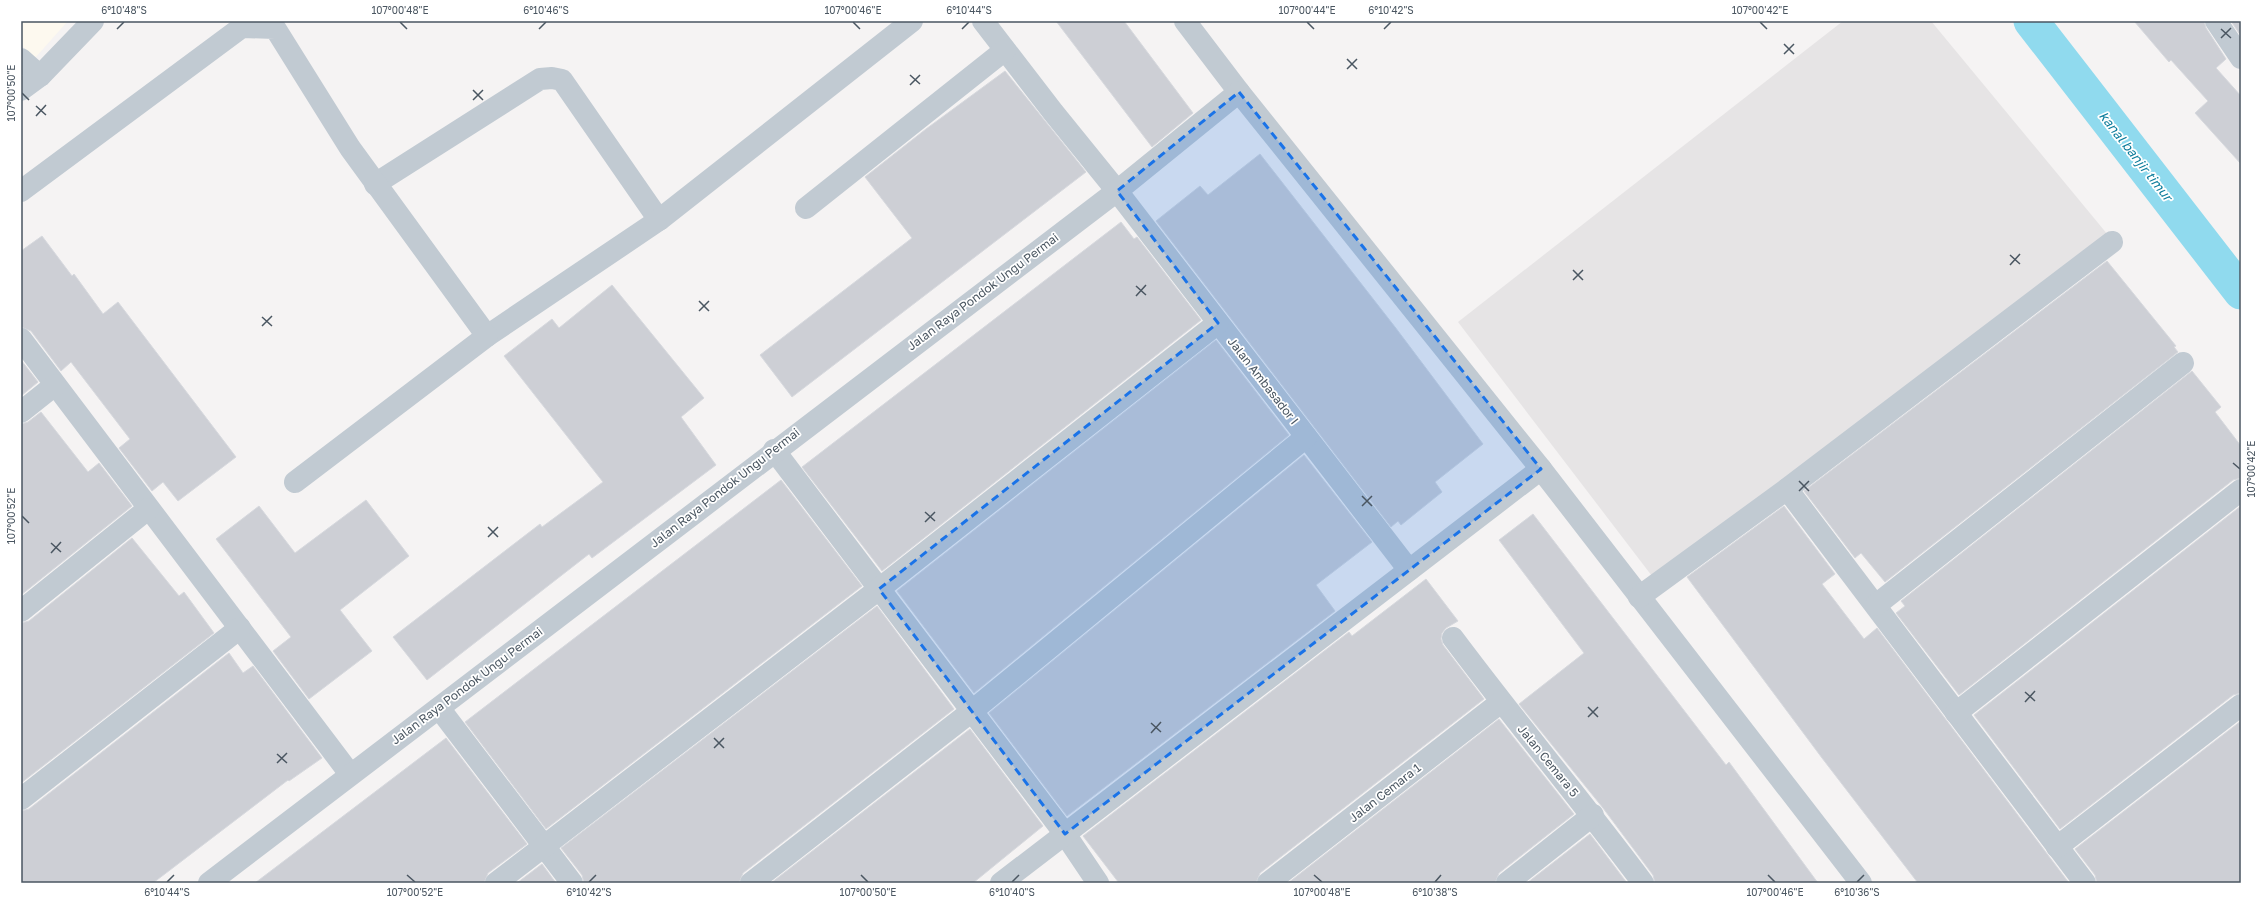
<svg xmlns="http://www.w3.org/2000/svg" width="2262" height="904" font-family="'Golos Text',sans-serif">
<rect width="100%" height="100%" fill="#f5f3f3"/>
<polygon fill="#fdf9ef" points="21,21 68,21 35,58 21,45"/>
<polygon fill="#e6e4e5" points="1843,21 1931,21 2108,235 1655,580 1458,322"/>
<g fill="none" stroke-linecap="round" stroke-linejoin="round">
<polyline stroke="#90daee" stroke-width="35" points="2031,21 2241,292"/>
</g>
<g fill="#cdcfd5" stroke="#d7d9de">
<polygon points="1056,21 1124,21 1193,113 1152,147"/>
<polygon points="2134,21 2204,21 2206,28 2226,59 2216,68 2241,96 2241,164 2195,113 2208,101 2171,60 2169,62"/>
<polygon points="2231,21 2241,21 2241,36"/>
<polygon points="1005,71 1086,172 792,397 760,355 912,238 865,177 926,129"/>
<polygon points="1260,154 1395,327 1483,444 1435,482 1442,492 1401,525 1398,521 1391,527 1156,221 1200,186 1208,195"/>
<polygon points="1121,222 1134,239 1137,237 1201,320 882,571 802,467"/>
<polygon points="42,236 72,276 74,274 103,314 118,302 236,457 178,501 163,482 152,491 119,448 130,439 71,362 61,371 31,331 21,327 21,251"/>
<polygon points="2107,261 2176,346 2174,347 2178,352 1885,582 1861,553 1855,558 1804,491"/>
<polygon points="612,285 704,398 681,417 716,465 592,558 589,554 427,680 393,637 540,524 542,527 603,482 504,356 552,319 559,328"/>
<polygon points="1216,340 1289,435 974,693 897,591"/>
<polygon points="21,360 38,382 21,396"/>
<polygon points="2192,371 2221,407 2215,412 2241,446 2241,478 2233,480 1959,695 1896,613 1905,606 1901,601"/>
<polygon points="41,412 88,472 99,463 132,506 21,595 21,424 28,422"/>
<polygon points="1304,455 1372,542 1316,585 1335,611 1067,816 989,713"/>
<polygon points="781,480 862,586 546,829 465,722"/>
<polygon points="366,500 409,556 340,610 372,651 309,699 273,651 291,637 216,539 259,506 295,553"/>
<polygon points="1784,506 1835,574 1822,584 1864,639 1877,628 2069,883 1918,883 1822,758 1687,577"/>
<polygon points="2241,506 2241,693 2233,695 2060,829 1974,715"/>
<polygon points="1533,514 1726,765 1729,762 1818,883 1655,883 1653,875 1603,808 1519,704 1584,653 1499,540"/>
<polygon points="132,538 179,596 184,592 214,633 21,783 21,623 29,621"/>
<polygon points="1426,579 1458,621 1446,628 1442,633 1441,639 1443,645 1484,699 1260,873 1256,883 1119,883 1083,836 1349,632 1352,636"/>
<polygon points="877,606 954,709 743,873 739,883 584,883 582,875 561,848"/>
<polygon points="229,653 243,673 253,666 322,758 289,781 288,780 153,883 21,883 21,811 29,809"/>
<polygon points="1499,719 1574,814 1499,873 1495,883 1288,883"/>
<polygon points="2241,721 2241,883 2097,883 2095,875 2075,849"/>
<polygon points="970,729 1043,826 973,883 771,883"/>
<polygon points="446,738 527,844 488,873 484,883 255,883"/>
<polygon points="1590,834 1627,883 1527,883"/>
<polygon points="542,864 556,883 517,883"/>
</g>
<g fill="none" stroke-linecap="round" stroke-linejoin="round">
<g stroke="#c1cad2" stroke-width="22">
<polyline points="983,21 1053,112 1117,191 1409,570"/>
<polyline points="1185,21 1239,92 1541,469 1861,883"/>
<polyline points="2216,21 2241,58"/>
<polyline points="21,59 40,76"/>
<polyline points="21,90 40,76 93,21"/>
<polyline points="375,184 540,79 552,78 562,80 659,220"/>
<polyline points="21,191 242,27 275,28 350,148 487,336 659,220 912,21"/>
<polyline points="806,208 1005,50"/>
<polyline points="21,339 350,774"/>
<polyline points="21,412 55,385"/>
<polyline points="774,450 1065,834 1098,883"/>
<polyline points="295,482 487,336"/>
<polyline points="1787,489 2085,883"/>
<polyline points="1639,597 1787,489 2112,242"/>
<polyline points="1876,605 2183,363"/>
<polyline points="21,611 148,509"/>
<path d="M1453 638C1515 721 1581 800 1643 883"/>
<polyline points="439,708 572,883"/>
<polyline points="1956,713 2241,490"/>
<polyline points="21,799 240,628"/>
<polyline points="2057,847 2241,705"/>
<polyline points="209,883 1117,191 1239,92"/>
<polyline points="496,883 879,589 1218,323"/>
<polyline points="751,883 972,711 1306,437"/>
<polyline points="1001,883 1541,469"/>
<polyline points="1268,883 1501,702"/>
<polyline points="1507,883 1593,815"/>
</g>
</g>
<path fill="#1a73e8" fill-opacity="0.2" stroke="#1a73e8" stroke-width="3" stroke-dasharray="8 5" stroke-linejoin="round" d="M1239 92 1541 469 1065 834 879 589 1218 323 1117 191Z"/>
<path fill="none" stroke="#4a5661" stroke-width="1.5" d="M400 22 407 29M853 22 860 29M1307 22 1314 29M1760 22 1767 29M117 29 124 22M539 29 546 22M962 29 969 22M1384 29 1391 22M2221 29 2231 38M2221 38 2231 28M1784 44 1794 54M1784 54 1794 44M1347 59 1357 69M1347 69 1357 59M910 75 920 84M910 85 920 75M473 90 483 100M22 93 29 100M473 100 483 90M36 106 46 115M36 116 46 105M2010 255 2020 264M2010 265 2020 254M1573 270 1583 280M1573 280 1583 270M1136 286 1146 295M1136 296 1146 285M699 301 709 311M699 311 709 301M262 317 272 326M262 326 272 316M2233 463 2240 469M1799 481 1809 491M1799 491 1809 481M1362 496 1372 506M1362 506 1372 496M925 512 935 521M22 516 29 523M925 522 935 512M488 527 498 537M488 537 498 527M51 543 61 552M51 553 61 542M2025 692 2035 701M2025 702 2035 691M1588 707 1598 717M1588 717 1598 707M1151 723 1161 732M1151 733 1161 722M714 738 724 748M714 748 724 738M277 754 287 763M277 763 287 753M407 875 415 882M861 875 868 882M1314 875 1322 882M1768 875 1775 882M167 882 174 875M589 882 596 875M1012 882 1019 875M1435 882 1441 875M1857 882 1864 875"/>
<g text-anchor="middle" stroke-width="3.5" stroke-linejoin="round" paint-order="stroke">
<g font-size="12" fill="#4a5661" stroke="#fff">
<text transform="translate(983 292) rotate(-37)" y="4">Jalan Raya Pondok Ungu Permai</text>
<text transform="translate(1263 381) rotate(52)" y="4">Jalan Ambasador I</text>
<text transform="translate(725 488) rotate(-38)" y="4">Jalan Raya Pondok Ungu Permai</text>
<text transform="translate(467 686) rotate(-37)" y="4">Jalan Raya Pondok Ungu Permai</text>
<text transform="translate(1548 761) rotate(51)" y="4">Jalan Cemara 5</text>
<text transform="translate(1385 793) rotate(-38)" y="4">Jalan Cemara 1</text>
</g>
<g font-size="13" font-style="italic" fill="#0c7c9b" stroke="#fff">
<text transform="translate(2136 156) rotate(52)" y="5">kanal banjir timur</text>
</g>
</g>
<rect width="2262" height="904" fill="none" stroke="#ffffff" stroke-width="44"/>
<rect x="22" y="22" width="2218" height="860" fill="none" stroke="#4a5661" stroke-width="1.5"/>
<g font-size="10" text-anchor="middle" fill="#4a5661">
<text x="124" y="14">6°10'48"S</text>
<text x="400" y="14">107°00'48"E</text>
<text x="546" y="14">6°10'46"S</text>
<text x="853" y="14">107°00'46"E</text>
<text x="969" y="14">6°10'44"S</text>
<text x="1307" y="14">107°00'44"E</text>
<text x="1391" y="14">6°10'42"S</text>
<text x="1760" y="14">107°00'42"E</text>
<text transform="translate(11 93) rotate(-90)" y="4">107°00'50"E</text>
<text transform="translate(2251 469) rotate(-90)" y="4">107°00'42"E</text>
<text transform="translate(11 516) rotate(-90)" y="4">107°00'52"E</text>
<text x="167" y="896">6°10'44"S</text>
<text x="415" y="896">107°00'52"E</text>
<text x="589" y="896">6°10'42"S</text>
<text x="868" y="896">107°00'50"E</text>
<text x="1012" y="896">6°10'40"S</text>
<text x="1322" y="896">107°00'48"E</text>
<text x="1435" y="896">6°10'38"S</text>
<text x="1775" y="896">107°00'46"E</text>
<text x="1857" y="896">6°10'36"S</text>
</g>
</svg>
